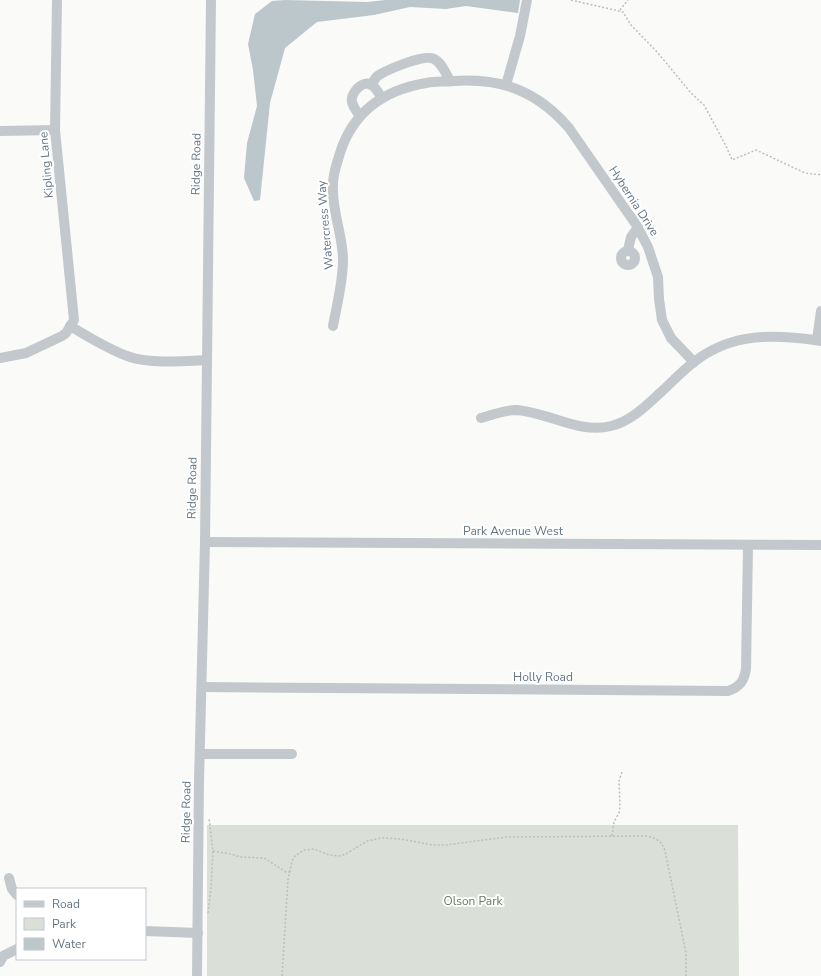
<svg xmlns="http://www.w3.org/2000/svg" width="821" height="976" font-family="'Nunito Sans',sans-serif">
<rect width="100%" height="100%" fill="#fafaf8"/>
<polygon fill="#dadfd7" points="207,825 738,825 739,976 207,976"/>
<polygon fill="#bbc7cb" points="285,0 367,2 386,0 520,0 518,13 466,6 446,9 410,7 374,15 317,22 285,48 270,103 260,200 254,201 244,178 247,143 257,106 253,70 248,44 255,14 272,1"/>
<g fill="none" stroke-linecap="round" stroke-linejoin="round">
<g stroke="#bbbfc2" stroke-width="1.5" stroke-dasharray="2 2" stroke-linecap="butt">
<polyline points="571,0 623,12 631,25 658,53 691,93 704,105 726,146 732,160 756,150 805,173 821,175"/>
<polyline points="620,10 628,0"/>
<polyline points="612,836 614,822 619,813 620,807 619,781 622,772"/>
<polyline points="213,851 231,854 240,857 264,858 286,872 290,872"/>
<polyline points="208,913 211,888 213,851 209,818"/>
<path d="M282 976 288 880 292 861 295 856 304 850 314 849 329 855 339 856 346 854 367 841 382 838 401 839 433 845H446L506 837 646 836C656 838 662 841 665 851L686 953V976"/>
</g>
<g stroke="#c3c8cc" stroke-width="10">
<path d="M371 85C374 81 375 77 379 75 389 69 424 54 434 59 442 63 446 74 450 81"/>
<polyline points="506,85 520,36 527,0"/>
<path d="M360 116C357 112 353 107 352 102 350 93 363 79 372 85 376 88 379 94 382 98"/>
<polyline points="0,131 55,130"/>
<polyline points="628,250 631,237 638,227"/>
<circle cx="628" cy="258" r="7"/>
<path d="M70 326C89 337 109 350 130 357 151 364 185 361 207 360"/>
<path d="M333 326C337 304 343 282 343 260 343 237 333 214 333 191 332 177 336 166 340 153 353 112 384 90 426 83 435 81 445 82 454 81 502 78 537 91 569 128L637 226 648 247 658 277 659 299 662 320 671 338 691 359 693 363"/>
<polyline points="817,340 821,311"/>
<polyline points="0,358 26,353 62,336 66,333 74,320 55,130 57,0"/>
<path d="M481 418C492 415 504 410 516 410 548 412 578 434 611 426 631 421 646 406 660 393 671 383 682 371 694 362 732 332 775 334 821 341"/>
<polyline points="205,542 821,545"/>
<path d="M202 687 728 691C740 687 744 681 746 669L748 545"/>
<polyline points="201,754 292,754"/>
<polyline points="9,878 12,889 17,895"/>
<polyline points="145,931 198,933"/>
<polyline points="0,962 3,956 17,949"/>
<polyline points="197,976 199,781 205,542 211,0"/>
</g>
</g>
<g text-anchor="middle" stroke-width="4" stroke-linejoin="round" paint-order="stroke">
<g font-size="12" fill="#657683" stroke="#fff">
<text transform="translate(196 164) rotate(-89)" y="4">Ridge Road</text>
<text transform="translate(46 165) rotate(-95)" y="4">Kipling Lane</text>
<text transform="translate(634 201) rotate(57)" y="4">Hybernia Drive</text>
<text transform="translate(325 225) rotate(-95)" y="4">Watercress Way</text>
<text transform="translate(192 488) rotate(-89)" y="4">Ridge Road</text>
<text x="513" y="535">Park Avenue West</text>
<text x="543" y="681">Holly Road</text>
<text transform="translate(186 812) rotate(-89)" y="4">Ridge Road</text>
</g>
<g font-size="12" fill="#687a64" stroke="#fff">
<text x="473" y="905">Olson Park</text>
</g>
</g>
<rect x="16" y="888" width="130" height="72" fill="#ffffff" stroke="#c1c8cd"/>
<rect x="24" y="901" width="20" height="6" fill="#c3c8cc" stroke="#c1c8cd"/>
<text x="52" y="908" font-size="12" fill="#657683">Road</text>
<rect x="24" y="918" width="20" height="12" fill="#dadfd7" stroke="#c1c8cd"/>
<text x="52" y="928" font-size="12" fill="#657683">Park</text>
<rect x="24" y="938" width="20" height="12" fill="#bbc7cb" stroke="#c1c8cd"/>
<text x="52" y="948" font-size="12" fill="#657683">Water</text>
</svg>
